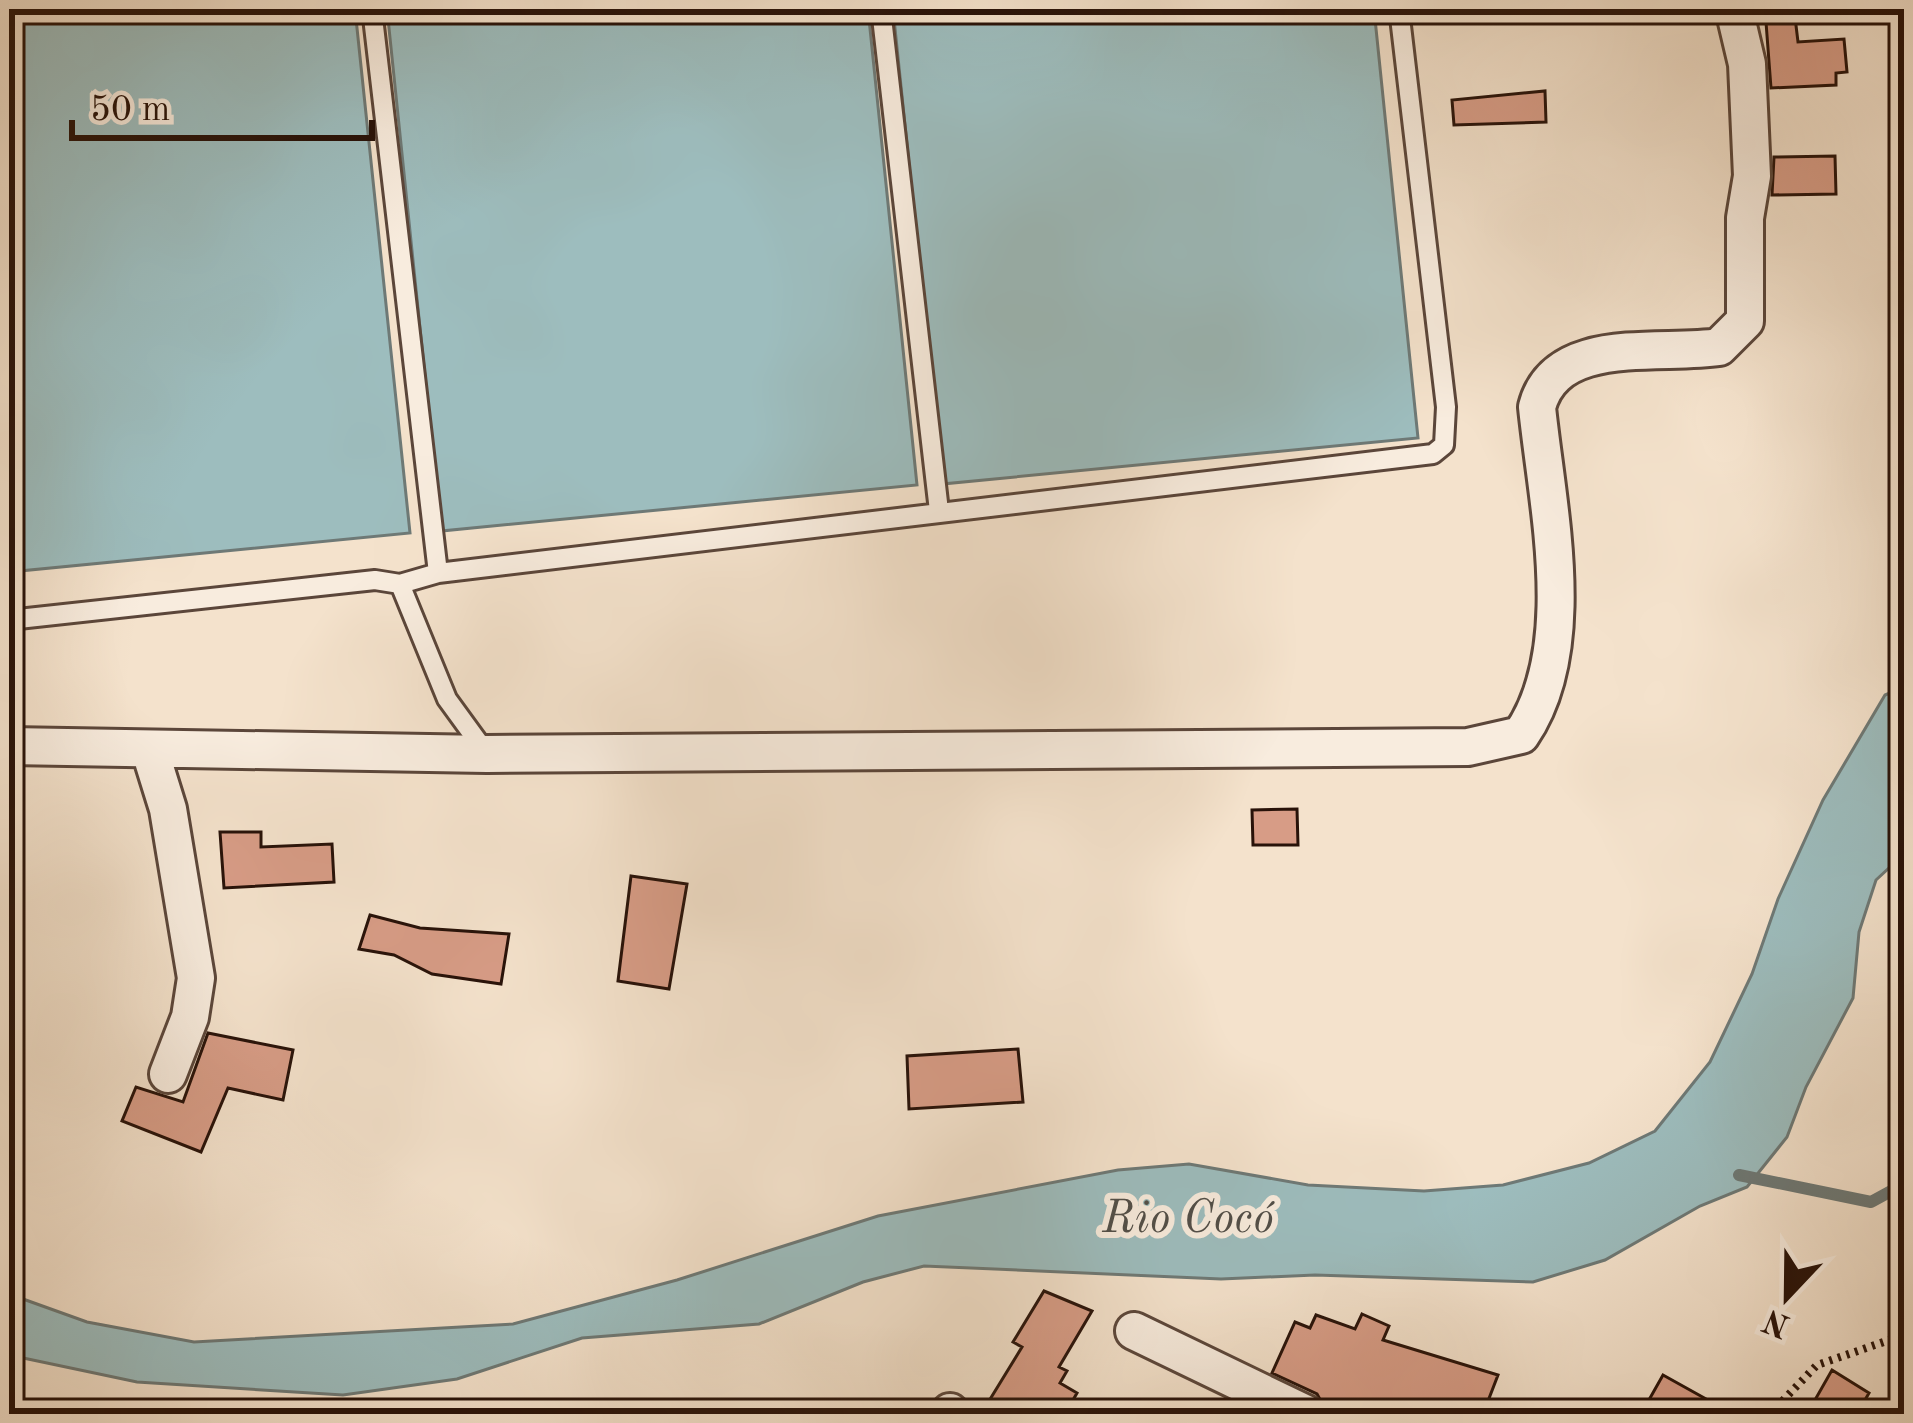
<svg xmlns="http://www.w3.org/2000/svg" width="1913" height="1423" viewBox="0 0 1913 1423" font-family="'Old Standard TT',serif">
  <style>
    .water { fill: #9dbdbe; stroke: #6e7976; stroke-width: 3 }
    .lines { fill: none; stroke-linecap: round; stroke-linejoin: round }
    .stream { stroke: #6e7976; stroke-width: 12 }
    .building { fill: #d79c86; stroke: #281209; stroke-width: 3 }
    .service-casing { stroke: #5b463a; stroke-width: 24 }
    .minor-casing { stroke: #5b463a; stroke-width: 42 }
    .path { stroke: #281209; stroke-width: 8; stroke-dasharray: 3 6; stroke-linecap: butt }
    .service { stroke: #f8ecde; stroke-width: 18 }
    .minor { stroke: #f8ecde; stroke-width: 36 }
    .labels { text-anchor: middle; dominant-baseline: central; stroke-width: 12; stroke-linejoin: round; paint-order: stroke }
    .water-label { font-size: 45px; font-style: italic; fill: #514e48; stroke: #f8ecde }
  </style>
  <rect width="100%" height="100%" fill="#f4e2cc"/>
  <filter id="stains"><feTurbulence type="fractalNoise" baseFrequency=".00167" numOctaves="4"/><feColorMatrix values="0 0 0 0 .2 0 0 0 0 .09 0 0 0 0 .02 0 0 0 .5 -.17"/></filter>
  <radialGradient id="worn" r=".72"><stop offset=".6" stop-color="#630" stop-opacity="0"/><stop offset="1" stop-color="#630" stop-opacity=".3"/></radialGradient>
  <path class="water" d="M9,9H355L410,533L9,572Z
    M387,9H868L917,485L441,531Z
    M893,9H1374L1418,438L942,484Z
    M1904,687V854L1876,880L1859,932L1853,998L1806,1087L1787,1137L1747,1187L1700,1206L1605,1260L1533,1282L1315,1275L1221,1279L924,1266L863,1282L759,1324L582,1338L457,1379L343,1395L137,1382L9,1355V1294L87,1322L194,1342L513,1324L677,1280L878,1216L1118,1170L1189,1164L1308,1185L1424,1191L1503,1185L1589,1163L1655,1131L1710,1062L1752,974L1778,899L1823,800L1885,695Z"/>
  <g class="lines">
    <path class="stream" d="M1739,1175L1871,1202L1904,1184"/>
  </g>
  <path class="building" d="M1765,9H1794L1798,42L1844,39L1847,72L1836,73V85L1771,88Z
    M1545,91L1546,122L1454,125L1452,100Z
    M1835,156L1836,194L1772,195L1774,157Z
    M1297,809L1298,845H1253L1252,810Z
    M220,832H261V847L332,844L334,882L224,888Z
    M631,876L687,884L669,989L618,981Z
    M370,915L420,928L509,934L501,984L432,974L394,955L359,949Z
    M208,1033L293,1050L283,1100L228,1088L201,1152L122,1121L136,1087L183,1102Z
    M1018,1049L1023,1102L909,1109L907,1056Z
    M1044,1291L1092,1311L1059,1367L1067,1371L1060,1383L1077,1393L1065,1414H981L1022,1347L1013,1342Z
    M1362,1314L1389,1326L1383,1340L1498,1375L1483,1414H1328L1317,1394L1272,1373L1295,1322L1310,1328L1316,1315L1355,1329Z
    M1832,1370L1869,1393L1857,1414H1807Z
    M1663,1375L1733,1414H1641Z"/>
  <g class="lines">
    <g class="service-casing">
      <path id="service" d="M372,9L438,573
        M881,9L939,511
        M400,584L438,573L1433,454L1444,445L1446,407L1399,9
        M9,620L375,580L400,584L447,699L487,754"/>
    </g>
    <g class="minor-casing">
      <path id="minor" d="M9,746L487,754L1468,747L1521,735C1581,648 1547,506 1537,407C1556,334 1660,356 1719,347L1745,321V218L1752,176L1747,64L1734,9
        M150,751L168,809L196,978L190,1017L168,1074
        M1134,1331L1306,1414
        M950,1412L952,1414"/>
    </g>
    <path class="path" d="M1770,1414L1817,1365L1904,1335"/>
    <use href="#service" class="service"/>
    <use href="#minor" class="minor"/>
  </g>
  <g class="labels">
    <g class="water-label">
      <text x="1188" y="1220">Rio Cocó</text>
    </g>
  </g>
  <rect width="1913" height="1423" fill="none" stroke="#f4e2cc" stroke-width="48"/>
  <rect x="12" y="12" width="1889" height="1399" fill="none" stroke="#281209" stroke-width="6"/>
  <rect x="24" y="24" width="1865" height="1375" fill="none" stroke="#281209" stroke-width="3"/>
  <g transform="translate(1787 1297) rotate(202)" stroke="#f8ecde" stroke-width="9" paint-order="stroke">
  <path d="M0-9L21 45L0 30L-21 45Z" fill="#281209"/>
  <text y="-18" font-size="33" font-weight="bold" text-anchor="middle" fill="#281209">N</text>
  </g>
  <path d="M72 120v18h300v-18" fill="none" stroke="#281209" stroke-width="6"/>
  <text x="90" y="120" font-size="36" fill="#281209" stroke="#f8ecde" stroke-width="9" paint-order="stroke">50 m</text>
  <rect width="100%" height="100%" filter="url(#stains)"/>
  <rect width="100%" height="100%" fill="url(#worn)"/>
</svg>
